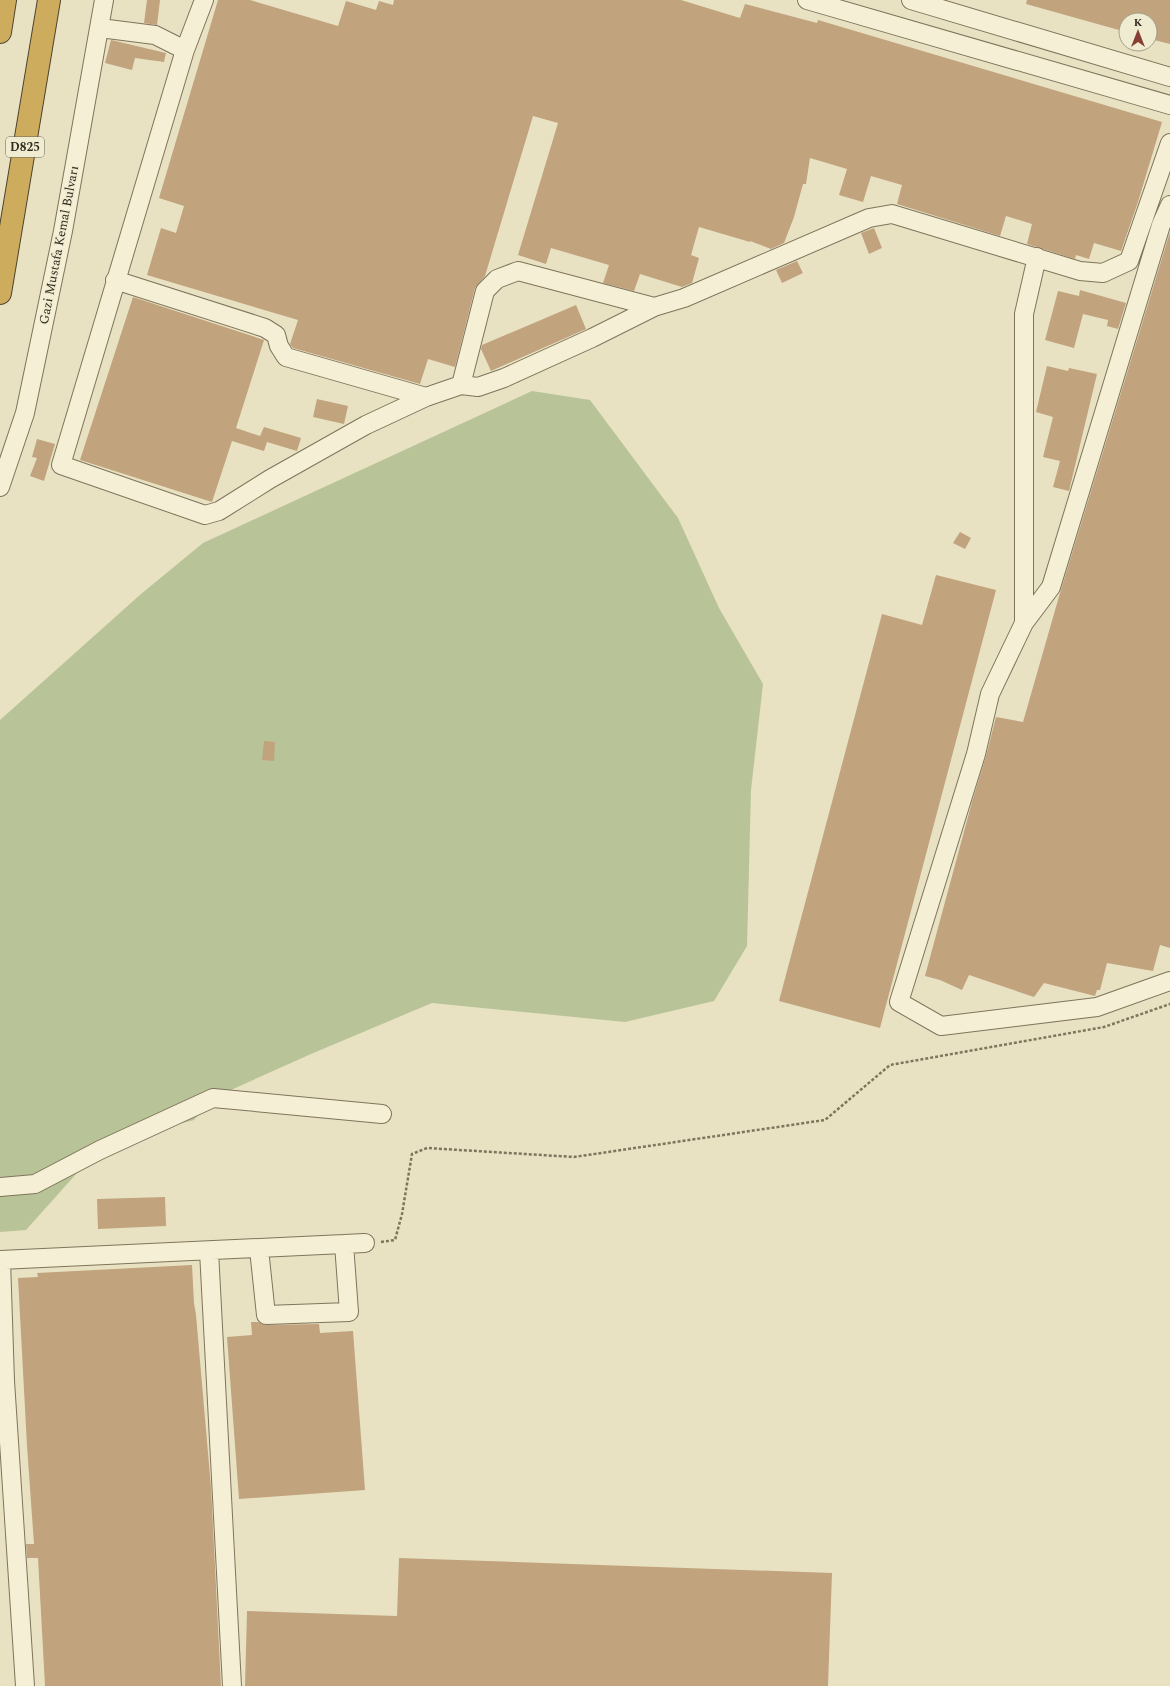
<svg xmlns="http://www.w3.org/2000/svg" width="1170" height="1686" viewBox="0 0 1170 1686" font-family="Spectral,serif">
  <style>
    .green { fill: #b8c498 }
    .building { fill: #c1a37d }
    .lines { fill: none; stroke-linecap: round; stroke-linejoin: round }
    .minor-casing { stroke: #7f745c; stroke-width: 20 }
    .highway-casing { stroke: #4e4230; stroke-width: 24 }
    .path { stroke: #7f745c; stroke-width: 2.5; stroke-dasharray: 3 2; stroke-linecap: butt }
    .minor { stroke: #f4efd5; stroke-width: 18 }
    .highway { stroke: #cdac5d; stroke-width: 22 }
    .labels { text-anchor: middle; dominant-baseline: central; stroke-width: 3; stroke-linejoin: round; paint-order: stroke }
    .shield { fill: #f0ecd1; stroke: #6a6454; stroke-width: 1 }
    .shield-label { font-size: 12px; font-weight: bold; fill: #312a1e }
    .street-label { font-size: 13px; fill: #312a1e; stroke: #f0ecd1 }
  </style>
  <rect width="100%" height="100%" fill="#e8e2c3"/>
  <path class="green" d="M532,391L590,400L678,518L719,608L763,684L751,790L747,946L714,1001L625,1022L432,1003L311,1054L213,1098L194,1120L103,1144L26,1230L0,1232V720L141,594L203,543Z"/>
  <path class="building" d="M147,0H160L157,25L144,23Z
    M218,0H250L338,26L346,1L376,10L379,1L393,5L394,0H681L740,18L745,4L817,23L818,20L1162,122L1138,202L1121,251L1094,243L1089,259L1076,255L1075,259L1027,244L1032,224L1006,216L1000,236L897,204L902,185L871,176L863,202L839,195L847,169L810,158L806,184H803L794,217L784,243L771,249L750,241V242L699,227L691,255L699,258L692,283L682,287L640,274L634,291L603,283L609,265L551,248L546,264L518,255L558,123L533,116L485,276L475,288L455,367L428,359L420,384L293,348L290,344L298,320L147,275L161,228L176,233L184,206L159,198Z
    M1027,0H1170V44L1150,39V20H1126V32L1026,4Z
    M111,40L166,53L164,62L135,58L132,70L105,63Z
    M874,228L882,248L869,254L861,233Z
    M1170,232V948L1160,945L1153,971L1107,963L1100,990H1097L1095,996L1044,983L1034,997L969,975L962,990L940,980L925,976L972,802L986,756L996,717L1023,722L1060,593Z
    M797,261L803,273L782,283L776,270Z
    M1080,290L1126,303L1118,329L1107,326L1108,320L1083,314L1074,348L1045,340L1058,291L1079,296Z
    M133,297L264,340L236,428L260,436L264,427L301,438L297,451L267,442L264,451L232,441L212,502L80,460Z
    M576,305L586,329L491,371L481,349L482,345Z
    M1047,366L1068,371L1069,368L1097,374L1069,491L1053,487L1060,461L1043,457L1053,417L1036,412Z
    M317,399L348,406L344,424L313,417Z
    M37,439L55,444L44,481L30,476L37,458L32,457Z
    M960,532L971,538L965,549L953,543Z
    M936,575L996,590L880,1028L779,1001L882,614L922,625Z
    M264,741L275,742L274,761L262,760Z
    M165,1197L166,1226L98,1229L97,1199Z
    M192,1265L194,1303L196,1315L211,1487L221,1686H45L38,1558H27L26,1544H34L27,1446L18,1278L38,1277L37,1273Z
    M251,1322H258L266,1325L319,1324L320,1333L353,1331L365,1490L239,1499L227,1337L252,1335Z
    M399,1558L832,1573L828,1686H245L247,1611L397,1616Z"/>
  <g class="lines">
    <g class="minor-casing">
      <path id="minor" d="M204,0L185,50L61,465L205,515L219,511L270,479L366,425L426,397L461,385L478,387L504,378L592,338L654,307L684,298L869,218L892,214L1080,271L1103,273L1129,261L1170,143
        M807,0L1170,105
        M911,0L1170,77
        M100,28L155,35L185,50
        M1170,205L1161,225L1051,587L1024,623L990,694L976,754L899,1002L941,1026L1097,1007L1170,981
        M115,280L265,328L276,335L279,346L286,357L426,397
        M461,385L485,291L497,279L518,271L654,307
        M0,487L25,413L63,231L104,0
        M1024,623V314L1037,257
        M0,1187L35,1184L100,1150L213,1098L382,1114
        M259,1249L266,1315L349,1312L344,1244
        M209,1251L232,1686
        M0,1260L365,1243
        M1,1260L5,1381L25,1686"/>
    </g>
    <g class="highway-casing">
      <path id="highway" d="M0,32L5,0
        M0,293L49,0"/>
    </g>
    <path class="path" d="M381,1242L395,1240L402,1214L412,1154L427,1148L574,1157L825,1120L890,1065L1104,1027L1170,1004"/>
    <use href="#minor" class="minor"/>
    <use href="#highway" class="highway"/>
  </g>
  <g class="labels">
    <rect class="shield" x="6" y="137" width="38" height="20" rx="3"/>
    <g class="shield-label">
      <text x="25" y="147">D825</text>
    </g>
    <g class="street-label">
      <text transform="translate(59 245) rotate(-79)">Gazi Mustafa Kemal Bulvarı</text>
    </g>
  </g>
  <g transform="translate(1138 32)"><circle r="19" fill="#f0ecd1" stroke="#a49e89"/>
  <path d="M0-3L7 15L0 10L-7 15Z" fill="#873f34"/>
  <text y="-6" font-size="11" font-weight="bold" text-anchor="middle" fill="#312a1e">K</text>
  </g>
</svg>
